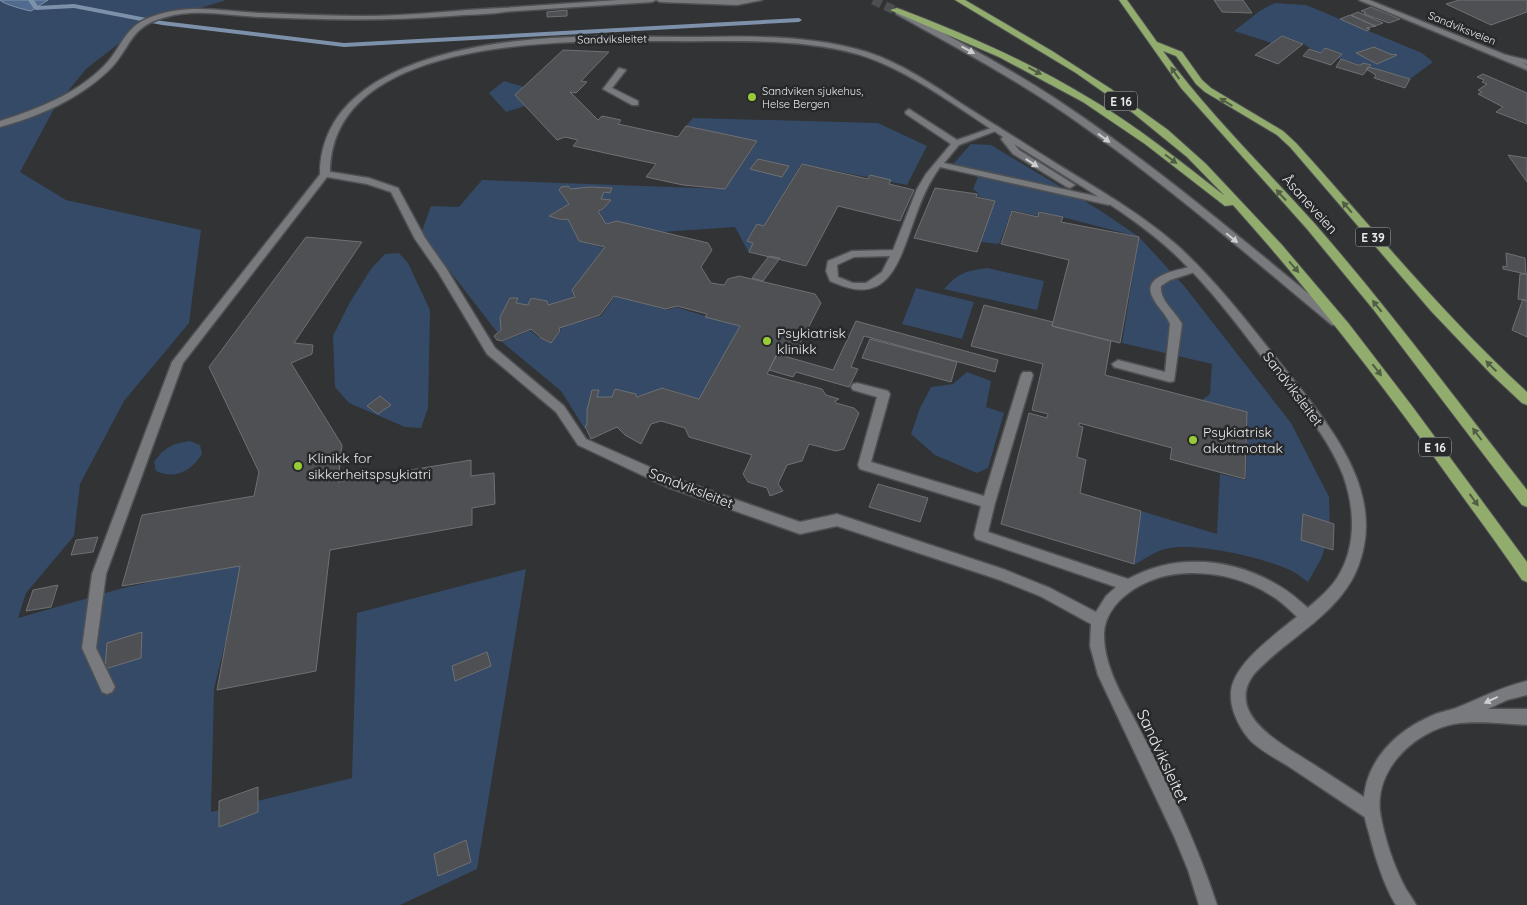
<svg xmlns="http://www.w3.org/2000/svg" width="1527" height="905" viewBox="0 0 1527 905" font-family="Quicksand,sans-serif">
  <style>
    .green { fill: #354a66 }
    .water { fill: #506b8f; stroke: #7e91ab }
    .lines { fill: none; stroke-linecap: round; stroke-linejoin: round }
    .stream { fill: #7e91ab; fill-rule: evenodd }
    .building { fill: #4e5053; stroke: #6e7073 }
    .trunk-tunnel { stroke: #4d4e50; stroke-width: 9; stroke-dasharray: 9 4.5; stroke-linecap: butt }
    .service-casing { stroke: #4f5053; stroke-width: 3 }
    .pedestrian-casing { stroke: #4f5053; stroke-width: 3 }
    .minor-casing { stroke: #4f5053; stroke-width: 3 }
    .tertiary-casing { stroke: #4f5053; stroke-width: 3 }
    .trunk-casing { stroke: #4f5053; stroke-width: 2 }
    .service { fill: #787a7d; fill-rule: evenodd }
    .pedestrian { fill: #787a7d; fill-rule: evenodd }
    .minor { fill: #787a7d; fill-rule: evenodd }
    .tertiary { fill: #787a7d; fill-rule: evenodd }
    .trunk { fill: #91ac6d; fill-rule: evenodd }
    .oneway { fill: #cdced0 }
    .oneway2 { fill: #515d45 }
    .poi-dot { fill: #97cc38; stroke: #27292b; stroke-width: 2 }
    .labels { text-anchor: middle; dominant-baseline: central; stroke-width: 5; stroke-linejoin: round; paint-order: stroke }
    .far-street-label { font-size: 11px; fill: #e9eaec; stroke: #27292b }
    .far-poi-label { font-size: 11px; fill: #e9eaec; stroke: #27292b; text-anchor: start }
    .shield { fill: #27292b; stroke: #afb0b2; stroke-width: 1 }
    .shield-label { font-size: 12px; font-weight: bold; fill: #e9eaec }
    .street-label { font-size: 14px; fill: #e9eaec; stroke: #27292b }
    .poi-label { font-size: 14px; fill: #e9eaec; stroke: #27292b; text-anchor: start }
    .near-street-label { font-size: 16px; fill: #e9eaec; stroke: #27292b }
  </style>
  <rect width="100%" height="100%" fill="#313335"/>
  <path class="green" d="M25,0H226L140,27L86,69L55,107L20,172L66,200L201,230L189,323L124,401L80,484L74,536L26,593L18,618L123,588L245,561L214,689L211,812L352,778L357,613L526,569L477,869L400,905H0V1L13,2Z
    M1275,3L1306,5L1422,53L1433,62L1410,79L1369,68L1370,65L1363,63L1361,65L1338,58L1341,53L1325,48L1321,53C1313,51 1309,47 1302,43C1296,40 1288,38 1282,36L1272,43L1234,31L1261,10Z
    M504,81L524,87L525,106L506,112L489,93Z
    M693,118L878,123L927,146L907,185L801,164L749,253L735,227L662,232L606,225L599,211L603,210L610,201C596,199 578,196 568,187H562L559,191L569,204L549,216L562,221L568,219L579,241L604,248L572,290L575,297L548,305L547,302L531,297L526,320L497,332L421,234L431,206L459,207L482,180L725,189L757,142L686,126Z
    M971,144L991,145L1101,211L1139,237L1185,287L1291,423L1329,497L1330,532L1321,559L1308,582C1303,579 1298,574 1292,571C1266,558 1192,541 1165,549C1154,552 1143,560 1134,565L1141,511L1217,534L1220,474L1246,480L1247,412L1202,400L1210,394L1212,364L1122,343L1139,237L1039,211L1038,216L1012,210L999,244L981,242L995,201L977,196L978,193L973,189L978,177L954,163Z
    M399,253L408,263L430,310L428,408L421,428L405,427L349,403L335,387L333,336L350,302L371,269L385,254Z
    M987,268L1044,281L1037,310L944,289C958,273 966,271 987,268Z
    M916,288L974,302L962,339L902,324Z
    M615,296L668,310L676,307L741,327L699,399L665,388L639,396L617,391L610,415L585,429L561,391L502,342L530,330L538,337L551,343L561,331L560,327L601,316Z
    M967,372L991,381L986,407L1004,413L988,468L977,473L935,455L911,434L920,408L931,387L953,384Z
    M190,441L200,445L202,454C191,471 175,480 156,471L154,462C164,448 173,443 190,441Z"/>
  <path class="water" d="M0,0H48L31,11C25,10 3,4 0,0Z"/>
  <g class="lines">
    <path class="stream" d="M28,0H34L38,6L74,4L162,21L344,43L799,18L802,20L799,22L344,47L162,25L74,8L36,10L34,9Z"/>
  </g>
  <path class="building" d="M1214,0H1243L1252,13L1222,12Z
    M1459,0H1527V12L1491,25L1446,4Z
    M1371,7L1400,19L1389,23L1364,14L1366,13L1361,11Z
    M567,10V16L547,17V12Z
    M1358,12L1383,23L1375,26L1351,15Z
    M1350,15L1373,25L1376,26L1366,28L1370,29L1367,31L1340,19Z
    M1282,36L1303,44L1278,64L1255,55Z
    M1374,47L1390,54L1397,55L1377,64L1356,53Z
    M1325,48L1342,54L1331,65L1303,56L1309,49L1321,53Z
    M563,50L609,52L581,81L587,82L576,93L570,92L598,120L602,116L621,120L618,124L678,137L686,126L757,141L725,189L683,185L646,177L656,164L573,146L578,140L565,137L557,140L515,95Z
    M1341,59L1358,65H1361L1363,63L1371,65L1363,75L1336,67Z
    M1368,67L1380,70L1410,79L1405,88L1374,78L1376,75L1366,69Z
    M1483,74L1527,93V124L1496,112L1503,107L1478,94L1482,92L1478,90L1487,84L1482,82L1484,80L1477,77Z
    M1508,155L1527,158V182Z
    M758,159L789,166L782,177L750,169Z
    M802,164L868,179L870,175L891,180L889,184L914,190L900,221L838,206L806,266L749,252L753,243L747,241L757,224L764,226Z
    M568,186L571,189L589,187L612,188L610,193L604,192L601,199L611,200L603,209L598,211L606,224L617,221L708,243L712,250L701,267L711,283L724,285L728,279L739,276L815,294L821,303L800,344L789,348L781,346L767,374L822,389L826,395L839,399L835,401L836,403L854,408L859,413L844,449L836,451L809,444L802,461L787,465L778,484L783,491L770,496L767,488L748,482L743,474L752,455L689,437L685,428L661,421L651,424L641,444L625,435L617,427L591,439L585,426L587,425V410L592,390H599L597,397H612L615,389L636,394L637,397L662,388L699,399L740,326L705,317L707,314L677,306L666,309L614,296L600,315L559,328L560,331L551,343L541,338L531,329L502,341L497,340L494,336L501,330L500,317L510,298H518L516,303L528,305L531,298L547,301L548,305L575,297L572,290L605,247L579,241L568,219L562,220L549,216L569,204L559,190L561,187Z
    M935,188L977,194L976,197L995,201L977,252L914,238Z
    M1012,211L1038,217L1039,212L1063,217L1061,222L1139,237L1120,343L1052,326L1069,260L1001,244Z
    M306,237L362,242L294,343L313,345L312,354L291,363L342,445L338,482L471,460V476L494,473L495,504L472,508V525L330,550L316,671L217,690L240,566L122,586L142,515L254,496L259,472L209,367Z
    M1506,253L1525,258L1526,274L1503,269V266L1507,267Z
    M769,256L780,258L763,281L752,278Z
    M1520,274H1527V301L1518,299Z
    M1523,299L1527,301V337L1512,330Z
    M984,305L1053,322L1052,326L1111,341L1105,375L1247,412L1245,479L1170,459L1172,448L1079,423V426L1083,427L1077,457L1086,460L1080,493L1141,511L1134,564L1001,524L1029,413L1047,418L1048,414L1032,410L1043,364L971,346Z
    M856,321L998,360L995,372L864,336L851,367L858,369L849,387L796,372L793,377L769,370L777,354L833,370Z
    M870,339L957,362L951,382L862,358Z
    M380,396L391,405L378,414L367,406Z
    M878,484L928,498L920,522L869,507Z
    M1303,514L1334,524L1333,550L1301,540Z
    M98,537L93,552L71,555L76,540Z
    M58,585L51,607L26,611L33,590Z
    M142,632L141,658L105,669L107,643Z
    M487,652L491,666L455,681L452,666Z
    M258,787V812L219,827V801Z
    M466,840L471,862L438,876L434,854Z"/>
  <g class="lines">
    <path class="trunk-tunnel" d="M873,0L894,10"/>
    <g class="service-casing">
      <path id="service" d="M1359,0H1369L1506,55L1527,60V64L1501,59Z
        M501,8L505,10L504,12C487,15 468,14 451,16C387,21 324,20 261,17C230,16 197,8 166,17C127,27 132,49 107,72C78,99 38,117 0,127V121C37,109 75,95 103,67C122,49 123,27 151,17C186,3 223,11 260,13C295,14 330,16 365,16C411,16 456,10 501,8Z
        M896,10H902C954,39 1006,66 1056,99C1156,165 1247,244 1340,319L1341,322L1340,325H1332C1251,258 1172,189 1087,129C1027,85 961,50 896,14Z
        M619,68L626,70L612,88L638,101V105H632L603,89Z
        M909,109L957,140L997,126L1001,129L959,145L944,163L1109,199L1114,202L1109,205L940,167C929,182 922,198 916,215C900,257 891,308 835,283L830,281L826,271L828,261L852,251L893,250L917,189L926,174L951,144L906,114L905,112ZM890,256L882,272L866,283H853L838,277L837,265L854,257Z
        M325,171L369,178L398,188L425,238L446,268L495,348L564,406L586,439L677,479L800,522L837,514L1003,569L1050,588L1096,612L1106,596L1116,587L976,539L974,535L981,506L860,469L858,465L877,397L853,390L851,387L853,384L857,383L888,391L890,394L871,462L984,496L1021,375L1023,372H1031L1033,375L995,503L988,532L1128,579C1176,552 1235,558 1281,587C1293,594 1303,604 1314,613L1316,618L1314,623L1309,625L1304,623C1293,614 1284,603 1272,596C1243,577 1205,569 1170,575C1142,580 1106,601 1104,633C1103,667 1125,700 1139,728C1151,751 1162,774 1173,796C1190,832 1205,868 1217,905H1199L1188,870L1174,836L1098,675L1090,646L1091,624L1040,596L1000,580L837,526L800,534L667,487L578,445L556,412L487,354L438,272L415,239L391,192L367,184L327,177L183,363L106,574L96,648L115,687L112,692L107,694L102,692L82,648L92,574L172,362L322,172Z
        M1194,266L1198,267L1199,269L1198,271L1170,280L1161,286C1159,300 1176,312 1182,324L1174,381L1170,382L1114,367L1112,364L1118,360L1165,372L1170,324C1166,314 1158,308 1153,298C1140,275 1179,270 1194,266Z"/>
    </g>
    <g class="pedestrian-casing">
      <path id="pedestrian" d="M1501,55H1507L1527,65V70L1501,59Z"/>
    </g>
    <g class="minor-casing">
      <path id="minor" d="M619,0H656L652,2L501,12L497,10L501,8Z
        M656,0H762L737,5L660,2Z
        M574,37C614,36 654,37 694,37C751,36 812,35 867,52C901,63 932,84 962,104C987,120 1013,136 1038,152C1085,182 1136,209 1178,246C1215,280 1246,320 1277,359C1322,417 1389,487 1358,567C1340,614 1287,638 1254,674C1223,715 1285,746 1313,764C1335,778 1356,792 1378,806L1380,812L1378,818L1372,820L1366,818C1340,801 1314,783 1288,766C1277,759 1263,752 1253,743C1242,733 1231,712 1231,697C1228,654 1314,614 1337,578C1357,547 1355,508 1343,475C1328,437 1300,405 1275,374C1238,326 1202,275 1155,237C1111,202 1061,174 1014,144L1019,150L1075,185L1070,188L1067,187L1013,154L1001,139L1003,137C960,109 906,68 857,54C796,37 731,42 667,41C573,41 329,33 330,174L325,177L320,174C321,59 488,40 574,37Z"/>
    </g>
    <g class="tertiary-casing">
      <path id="tertiary" d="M1527,681V695L1507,700L1488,709H1527V725C1506,724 1474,720 1454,724C1414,732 1375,769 1380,812C1384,837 1394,867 1406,889C1409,894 1413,899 1416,905H1396C1386,890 1376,860 1371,841C1369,832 1365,822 1364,812C1360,767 1392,733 1431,716C1439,712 1448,711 1456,708C1481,698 1501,687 1527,681Z"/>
    </g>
    <g class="trunk-casing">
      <path id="trunk" d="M955,0H965L1052,51L1111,89L1168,130L1206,164L1282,245L1349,324L1412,406L1527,562V582L1522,580C1498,544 1472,510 1447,475C1380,381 1310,291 1233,205L1225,206L1145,144L1083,102L999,57L890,10L897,8C963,33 1028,61 1089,98C1137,126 1181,162 1225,196L1187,157L1133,113L1076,73Z
        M1119,0H1127L1157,42L1182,52L1202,80L1211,88L1283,131L1296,143C1372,227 1443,315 1527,392V405L1522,403L1491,374L1431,311L1290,147L1277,135L1205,92L1196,84L1176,56L1163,51C1208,113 1264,167 1315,224C1390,310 1457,401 1527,490V507L1522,505L1373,309L1307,229L1181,88Z"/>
    </g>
    <use href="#service" class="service"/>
    <use href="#pedestrian" class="pedestrian"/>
    <use href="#minor" class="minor"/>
    <use href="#tertiary" class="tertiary"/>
    <use href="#trunk" class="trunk"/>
  </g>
  <defs><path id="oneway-solid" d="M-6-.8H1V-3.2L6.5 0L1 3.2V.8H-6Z" transform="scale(1.25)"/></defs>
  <g class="oneway">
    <use href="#oneway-solid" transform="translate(968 50) rotate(29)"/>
    <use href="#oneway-solid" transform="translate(1104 138) rotate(36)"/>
    <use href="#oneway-solid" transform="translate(1032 163) rotate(33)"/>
    <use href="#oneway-solid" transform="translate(1232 238) rotate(39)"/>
    <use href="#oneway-solid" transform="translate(1491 700) rotate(155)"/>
  </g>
  <g class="oneway2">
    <use href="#oneway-solid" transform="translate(1035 71) rotate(28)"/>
    <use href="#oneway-solid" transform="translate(1175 73) rotate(-125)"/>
    <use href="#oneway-solid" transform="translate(1226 102) rotate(-149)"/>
    <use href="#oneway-solid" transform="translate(1171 159) rotate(37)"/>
    <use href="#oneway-solid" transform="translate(1281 195) rotate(-133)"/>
    <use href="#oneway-solid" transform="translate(1347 207) rotate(-131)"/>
    <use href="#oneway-solid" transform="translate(1294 267) rotate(49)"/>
    <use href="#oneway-solid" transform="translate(1377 306) rotate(-129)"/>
    <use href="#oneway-solid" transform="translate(1491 366) rotate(-136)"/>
    <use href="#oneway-solid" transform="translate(1377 370) rotate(52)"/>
    <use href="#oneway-solid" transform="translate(1477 434) rotate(-127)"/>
    <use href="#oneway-solid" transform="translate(1474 500) rotate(54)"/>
  </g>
  <g class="poi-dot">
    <circle cx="752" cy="97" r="5"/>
    <circle cx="767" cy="341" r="5"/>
    <circle cx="1193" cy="440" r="5"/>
    <circle cx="298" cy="466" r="5"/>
  </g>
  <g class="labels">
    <g class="far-street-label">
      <text transform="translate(1462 28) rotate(22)">Sandviksveien</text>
      <text transform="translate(612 39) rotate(-1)">Sandviksleitet</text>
    </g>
    <g class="far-poi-label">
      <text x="762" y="91">Sandviken sjukehus,<tspan x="762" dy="13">Helse Bergen</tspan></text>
    </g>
    <g class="shield">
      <rect x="1105" y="91.5" width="32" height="19" rx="4"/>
      <rect x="1355.5" y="227.5" width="35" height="19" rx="4"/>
      <rect x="1419" y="437.5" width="32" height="19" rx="4"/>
    </g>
    <g class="shield-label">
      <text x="1121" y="101">E 16</text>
      <text x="1373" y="237">E 39</text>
      <text x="1435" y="447">E 16</text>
    </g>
    <g class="street-label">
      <text transform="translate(1310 204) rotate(48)">Åsaneveien</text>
      <text transform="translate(1293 389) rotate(53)">Sandviksleitet</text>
      <text transform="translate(691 488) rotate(21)">Sandviksleitet</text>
    </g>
    <g class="poi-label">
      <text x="777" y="333">Psykiatrisk<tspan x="777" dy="16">klinikk</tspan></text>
      <text x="1203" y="432">Psykiatrisk<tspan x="1203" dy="16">akuttmottak</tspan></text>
      <text x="308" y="458">Klinikk for<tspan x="308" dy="16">sikkerheitspsykiatri</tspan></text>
    </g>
    <g class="near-street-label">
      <text transform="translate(1163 756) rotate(65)">Sandviksleitet</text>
    </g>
  </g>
</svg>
